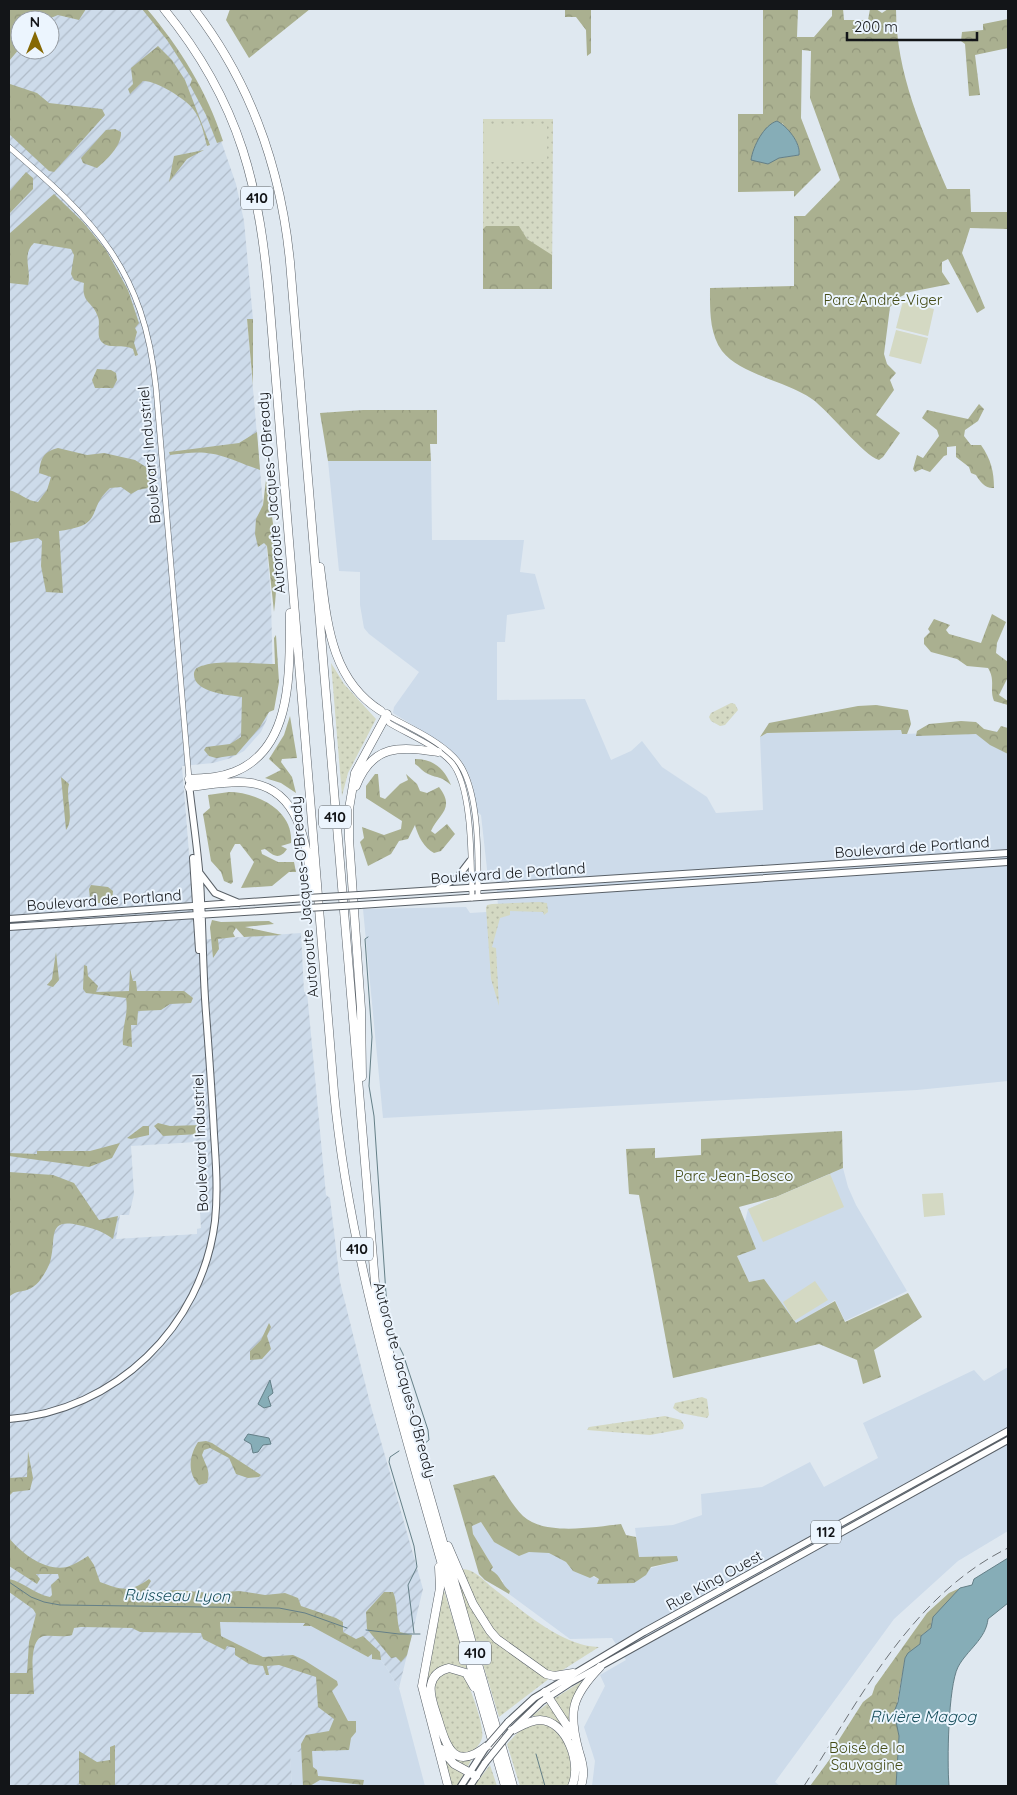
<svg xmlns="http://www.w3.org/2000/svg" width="1017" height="1795" viewBox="0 0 1017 1795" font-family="Quicksand,sans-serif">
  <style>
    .built { fill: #cddbea }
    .industrial { fill: url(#industrial-furrows); fill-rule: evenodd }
    .grass { fill: url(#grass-dots) }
    .forest { fill: url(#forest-crowns); fill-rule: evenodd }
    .pitch { fill: #d4d9c3 }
    .water { fill: #86adb7; stroke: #647f87 }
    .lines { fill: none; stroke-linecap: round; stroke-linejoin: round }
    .stream { stroke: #647f87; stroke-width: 1 }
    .minor-casing { stroke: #596067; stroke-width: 6 }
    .major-casing { stroke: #596067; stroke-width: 8 }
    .highway-casing { stroke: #596067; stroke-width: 9 }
    .minor { stroke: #fff; stroke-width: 5 }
    .major { stroke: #fff; stroke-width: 6 }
    .highway { stroke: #fff; stroke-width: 8 }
    .rail { stroke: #6e7378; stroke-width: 1; stroke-dasharray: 10 5; stroke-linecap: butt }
    .major-bridge-casing { stroke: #596067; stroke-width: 8; stroke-linecap: butt }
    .major-bridge { stroke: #fff; stroke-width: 6 }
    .labels { text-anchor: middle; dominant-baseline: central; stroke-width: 4; stroke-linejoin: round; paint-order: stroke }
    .shield { fill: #ecf5fe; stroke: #54585d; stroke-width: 1 }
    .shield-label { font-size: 14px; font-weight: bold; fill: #131518 }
    .park-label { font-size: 15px; fill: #454c17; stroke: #ecf5fe }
    .street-label { font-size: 15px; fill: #131518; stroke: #ecf5fe }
    .water-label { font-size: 16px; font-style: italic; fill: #154d5a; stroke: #ecf5fe }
  </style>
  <defs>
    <pattern id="industrial-furrows" width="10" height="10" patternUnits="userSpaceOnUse" patternTransform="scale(1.25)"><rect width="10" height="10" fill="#cddbea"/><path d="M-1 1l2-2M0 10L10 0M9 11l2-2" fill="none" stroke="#afbbc8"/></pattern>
    <pattern id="grass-dots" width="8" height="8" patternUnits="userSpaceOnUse" patternTransform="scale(1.25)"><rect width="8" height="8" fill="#d4d9c3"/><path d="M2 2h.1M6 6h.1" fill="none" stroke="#b5b9a7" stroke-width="1.8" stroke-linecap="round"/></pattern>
    <pattern id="forest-crowns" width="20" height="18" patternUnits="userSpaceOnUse" patternTransform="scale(1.25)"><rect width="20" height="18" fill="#aab090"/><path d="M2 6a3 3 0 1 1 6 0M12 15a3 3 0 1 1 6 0" fill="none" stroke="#91967b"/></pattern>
  </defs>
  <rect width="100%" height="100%" fill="#dfe8f0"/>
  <path class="built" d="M328,461H431L432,540H524L520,572L535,574L545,609L507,615L505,642H497V700L585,699L611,760L631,751L642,741L662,767L707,797L716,813L763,810L760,737L767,733L901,730L902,734L1008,731V1081L917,1090L383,1118L363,909L466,907L470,913L486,912L498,906L496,879L488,878L481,815L476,811L473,786L468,772L461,760L445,745L393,713L394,707L419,672L369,634L364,628L360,605V572L339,571Z
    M843,1168L848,1187L856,1205L907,1291L845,1321L835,1300L796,1324L764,1279L749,1282L737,1256L748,1209Z
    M1008,1367V1531L958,1561L894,1619L775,1782L780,1786H592L595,1761L584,1727L605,1686L600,1675L626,1660L612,1638L570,1639L509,1594L510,1591L503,1586V1581L491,1570L493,1567L473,1534L472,1526L481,1522L494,1542L519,1555L529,1552H549L566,1562L573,1571L600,1579L597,1583L677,1561L676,1556L639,1557L635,1528L673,1525L702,1515L701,1494L762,1487L810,1462L824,1487L878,1458L863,1423L974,1370L984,1381Z
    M220,1622L306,1623L376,1654L386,1667L399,1688L425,1786H292L283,1654L263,1657L221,1636Z"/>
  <path class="industrial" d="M9,9H144L155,19L193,78L218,132L236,184L244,221L253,319L247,320L271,597L273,690L267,719L261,732L244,751L231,758L213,763L182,766L196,940L301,933L304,992H307L326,1195L330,1198L340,1282L370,1403L423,1589L399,1688L386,1667L376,1654L306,1623L220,1622L221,1636L263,1657L283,1654L338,1685L330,1694L346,1751L290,1752L292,1786H9ZM20,20H50V50H20ZM196,1142L201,1228L197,1229V1234L116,1239L120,1215H129L134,1194L131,1146Z"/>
  <path class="grass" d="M483,119H553L552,289H483Z
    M331,663L344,684L376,719L348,773L342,796Z
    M731,703L735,704L738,710L725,725L720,726L711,721L709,717L711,713Z
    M539,902L547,903L548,912L544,915L543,912L510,911V915L500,918L492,947L496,948L499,1006L491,979L486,908L487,905L492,904Z
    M702,1397L707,1399L709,1415L707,1418L680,1413L673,1408L675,1403Z
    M665,1416L681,1420L684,1425L683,1429L650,1435L587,1430L589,1427Z
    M450,1556L498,1643L527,1666L550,1678L499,1717Z
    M461,1569C475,1569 483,1580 493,1588C522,1610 561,1646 599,1647L558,1673L544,1669L494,1632L476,1603Z
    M443,1587L468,1669L451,1664L441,1667L437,1670L428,1692L445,1749L472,1759L457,1786H451L425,1684Z
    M448,1671L462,1673C469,1682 485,1727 482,1738C479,1750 463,1760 453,1748C446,1740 445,1729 442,1719C438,1705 432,1692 437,1678Z
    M582,1681C554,1723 586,1745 578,1786H576C579,1775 576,1766 574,1755C568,1730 561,1716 532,1716L552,1700Z
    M540,1723C565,1728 577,1764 568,1786H520L507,1744L520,1730Z
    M490,1765L497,1786H474Z"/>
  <path class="forest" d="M9,9H86L79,20L58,15L46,20H20V48L9,61Z
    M142,9H147C180,48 207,91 223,141L217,143L206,115L190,85L192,79L167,40Z
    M230,9H310L249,58L226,20Z
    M565,9H591V53L587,56L586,30L576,17H565Z
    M763,9H798L797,37H814L832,16V9H843L844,20H868L870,9H876L882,13L888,9H896C896,73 922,130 947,189H970L971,212H1008V229L970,228L962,253L985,308L977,313L948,259L942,262V272L950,284L910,292L900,297L890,307L884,354L887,364L896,373L890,380L894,390L876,415L900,433L883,457L879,460C864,456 829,411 812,399C786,381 741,375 722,351C709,333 710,309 710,288L794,286V216H805L840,180L810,98L811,51L802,50L801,118L821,170L794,197V191L738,192V114H763ZM782,123C789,132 801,143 799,155L779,158Z
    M1008,19V48L975,55L980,95L969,96L965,44L961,41L962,32L983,30V24Z
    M158,46L172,60L185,80L210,145L207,146C204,134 201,119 193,109C186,99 155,80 143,81L130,94L128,89L133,84L131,68Z
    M10,84L37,93L49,103L102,109L105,115L54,172L49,171L9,134Z
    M115,129L121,132C122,145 107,160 97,168L83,163L81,158L106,130Z
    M204,150L187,159L169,182L174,156Z
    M26,172L33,178V189L9,214V192Z
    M54,194L83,222L106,250L128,290L139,323L135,328L137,332L134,343L138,355L135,356L133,349C124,344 109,349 103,343C95,337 101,325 98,317C93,301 81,304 84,283L74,280L71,274L74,255L71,249L34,243C21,255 32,270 28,285L9,283V234Z
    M486,226H519L527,239L552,255V289H483V229Z
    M247,319H253V385Z
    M97,369L111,370L116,373L117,380L113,388H95L92,380Z
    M979,404L984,409L978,421L965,430L964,436L971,445H981C991,459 994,472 994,488C986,489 980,482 976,475L971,473L969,467L956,457V446L947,447V455L944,456L930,472L922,469L915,472L913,469L917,455L923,458L939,436L937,430L922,418L927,410L968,419Z
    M363,410H437V444H430L431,461H328L320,413Z
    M257,432L260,470C221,456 214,448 170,455L169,452L239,443Z
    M58,448L87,455L104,453L135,460L154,472L155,482L153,487L138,490L131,494L121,487L110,488C85,511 106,525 59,531L63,593L46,592L41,566L42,541L38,538L9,543V490C20,493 27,501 38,502L47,490L51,477L39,473C41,458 43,452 58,448Z
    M266,480C274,522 280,569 274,612L267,546L264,543L258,547L255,534L256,519L263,505Z
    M992,614L1006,622L997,643L996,653L1008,662V677L999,695L1008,701V705L994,701C989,689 996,681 988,668L967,666L957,659L931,652L924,644V638L930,632L928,629L934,619L950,625L946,630L949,634L981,643Z
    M276,635L279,682L274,710L269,712L260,727L236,755L216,758L209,756L204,750L206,747L230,744L241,737L242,697C230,695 192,693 194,673C195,667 201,666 205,665C222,660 257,664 275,664L274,638Z
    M876,705L908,710L911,724L907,734H902L901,730L767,733L760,737L769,723L858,706Z
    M290,716L297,758L282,759L281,762L292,777L296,793L281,783L265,778L281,770L269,759L284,735Z
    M961,721L976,722L984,729L997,732L1001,726L1008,728V754L990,745L976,734L916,736L917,731L929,724Z
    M415,759C433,759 444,768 451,785C439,775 439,779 428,774C423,772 420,767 415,764Z
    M375,774H378L380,797L385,799L400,784L408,780L406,774L417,784L420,791L427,793L439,787C456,809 438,814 431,831L435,834L447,824L455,834L441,851L434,853C424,848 418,836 415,825L408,839L399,841L391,854L368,866L360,842L364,838L362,827L384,835L401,829L402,821L366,798V786Z
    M61,777L69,784C65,798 75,819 66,830Z
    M229,792C256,792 294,810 291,843L281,846L287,849C279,861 273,855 265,849L261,850L262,854L278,862H294L296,872H289L272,886L241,888L254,862L240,844H235L230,853L233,882L231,884L224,881L221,872L211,861L203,814L210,808L208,795Z
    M91,885L108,887L113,891L112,903H96L90,899L89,889Z
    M212,920L221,922L269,921L274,924L245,927L282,935L244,937L236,928L233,933L235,937L218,939L219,949L213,958L210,927Z
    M56,952L59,980L53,987L47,985L52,979Z
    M84,965L87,966L88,976L98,986L96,992L129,991L130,969L133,981H136L137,991H184L193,998L191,1003L170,1004L161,1010L138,1011L137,1025H131L132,1047L123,1045C121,1027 129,1016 126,998L86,993L83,989Z
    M158,1123L170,1126L201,1125L202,1132L199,1134L163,1136L154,1126Z
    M143,1126H149V1135L131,1139L127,1138Z
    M842,1131L843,1168L776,1197L739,1207L756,1249L737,1256L749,1282L764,1279L796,1323L835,1301L845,1322L908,1293L922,1317L874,1350L881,1377L863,1384L857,1360L819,1344L673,1378L639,1195L629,1194L626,1149L655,1148V1158L701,1155V1139Z
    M120,1143L112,1158L89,1167L9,1156V1153L37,1154V1151H90Z
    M9,1172L53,1175L74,1183L99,1220L118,1216L113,1239C101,1230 92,1228 78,1225C47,1218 56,1239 51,1258C50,1265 45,1273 41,1279C28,1296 20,1287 9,1297Z
    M269,1323L271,1327L267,1336L271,1349L262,1359L250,1360V1351L261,1340Z
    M206,1441L212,1443L261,1475L259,1477L248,1478L236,1474L229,1458L210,1448L204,1450L202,1455C206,1467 211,1470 207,1483L199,1485C187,1473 189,1456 198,1442Z
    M28,1451L33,1478L30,1490L13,1492L9,1496V1478L27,1477Z
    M494,1475C503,1488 512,1505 523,1516C544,1536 594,1527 621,1524L626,1535L636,1537L639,1557L677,1556L678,1561L651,1567L646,1575L634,1583L597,1584L599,1579L594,1576L590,1578L573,1571L566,1562L549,1553L529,1552L519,1556L494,1542L481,1522L472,1526L473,1534L493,1567L491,1570C502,1576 501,1585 510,1591L509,1594L485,1580L479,1574L453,1485Z
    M9,1538C21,1553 46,1572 67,1567C74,1565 81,1560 88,1556L94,1565L100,1582C122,1590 129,1593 149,1579L151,1581L146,1590L148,1593L176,1590L211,1593L239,1591L265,1595L285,1593L298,1598L301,1606L336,1618L343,1622V1632L356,1639L363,1636L380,1652L381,1660L372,1659V1654L368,1657L311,1626H303L305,1623L220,1622L221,1636L263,1657L293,1655L304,1660L337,1681L338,1685L332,1691L348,1721H356V1732L351,1738L349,1750L312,1751L313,1767L317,1770L318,1776L364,1780L363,1785L320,1780L310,1786H303L301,1744L306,1735L329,1731L334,1719L318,1707L316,1677L279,1665L267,1666L269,1675H266L263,1666L249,1664L235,1655V1648L227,1646L225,1650L203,1639L201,1633L140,1632L132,1628L81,1627L74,1628L72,1635C63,1638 53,1635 44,1636C27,1639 34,1681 34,1694H9V1673H27L29,1642L36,1614L33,1609L9,1592V1579C24,1582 34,1594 50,1597L52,1595L51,1585L59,1578L58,1574H36L40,1579L37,1584L9,1566Z
    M960,1588L932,1620L931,1628L921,1636L920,1644L905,1658L896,1710L899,1736L896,1786H810L830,1759L833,1749L863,1702L872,1695L875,1686L927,1613L949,1593Z
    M384,1592H393C398,1603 396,1619 400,1632L412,1635L407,1655L401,1662L396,1657L391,1658L367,1629L366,1612Z
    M115,1745V1786H85L79,1784V1751L97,1762L110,1760V1747Z"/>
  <path class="pitch" d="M486,125L547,126V162H486Z
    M903,301L934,309L928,336L896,328Z
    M896,330L928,338L921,364L889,356Z
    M830,1174L844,1207L763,1242L748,1209Z
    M943,1193L945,1215L924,1217L922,1194Z
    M815,1281L828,1300L794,1321L783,1302Z"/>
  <path class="water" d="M777,121C787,126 801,143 799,155L779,158L768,164L751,160C753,146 764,125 777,121Z
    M270,1380L273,1393L268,1397L271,1406L264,1408L258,1404Z
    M248,1434L269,1438L271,1444L263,1445L258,1452L253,1453L251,1444L244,1440Z
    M1008,1558V1603L988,1619C986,1639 967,1650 958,1667C948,1687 947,1762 949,1786H896L899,1736L894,1712L898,1702L905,1658L908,1653L920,1644L921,1636L931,1628L933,1617L960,1588L972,1585L974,1579Z"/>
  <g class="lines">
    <path class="stream" d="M368,937L365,939L372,1037L369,1086L374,1116L386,1294L392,1332L403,1354L428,1430L429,1440L424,1444
      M399,1451L390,1457L389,1462L414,1546L417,1567L408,1585L414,1633
      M9,1582L31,1597L44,1602L60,1605L279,1608L305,1613L347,1628
      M366,1630L399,1634H420
      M536,1754L545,1786"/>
    <g class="minor-casing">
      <path id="minor" d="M9,147C95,221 144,269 156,388L189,779
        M385,714C408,727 435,738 454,757C481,784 478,860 478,897
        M384,715L389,723C409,735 435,745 451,762C473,786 471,865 472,898"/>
    </g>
    <g class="major-casing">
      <path id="major" d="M193,858L199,950
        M199,872L215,893L239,903
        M438,889L457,878L470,861
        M359,895L1008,853
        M360,905L1008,862
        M9,919L307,898
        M9,927L307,908
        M9,1419C115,1411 202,1327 215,1221C218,1192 216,1163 214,1134C212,1094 209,1054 206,1013C203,976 203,938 201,900C200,861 193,822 189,784
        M508,1722L534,1698L644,1632L1008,1431
        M513,1729L541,1702L570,1683L1008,1440
        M461,1786L486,1747
        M470,1786L485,1763"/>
    </g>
    <g class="highway-casing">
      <path id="highway" d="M164,9C242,104 260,189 270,308L334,1092C347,1231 385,1364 423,1498C450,1594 477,1690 505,1786
        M194,9C251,83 281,170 290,262L376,1295L391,1361L513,1786
        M320,567C327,621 330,679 381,711
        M189,779C204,778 219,778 234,772C295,748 289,667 290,613
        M356,786C373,743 400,747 438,752
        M189,787C209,785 231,780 251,783C304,791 307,853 313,895
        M362,1077L361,1009L349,839V809L355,773L387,714
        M448,1546L473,1604L490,1631L497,1639L546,1674L554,1676L573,1673
        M439,1567L440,1588L422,1686L448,1786
        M474,1687L466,1673L449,1668C440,1670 433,1675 431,1685C429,1696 435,1709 438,1719C447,1749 455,1772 488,1745
        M545,1692L573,1735
        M511,1731C520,1727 529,1720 540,1720C567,1721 582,1764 572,1786
        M441,1749L454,1764L476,1776
        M581,1786C585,1774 583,1764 579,1752C568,1712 571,1697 600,1667"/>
    </g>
    <use href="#minor" class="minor"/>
    <use href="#major" class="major"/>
    <use href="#highway" class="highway"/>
    <path class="rail" d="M804,1786C860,1699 911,1596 1008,1548"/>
    <g class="major-bridge-casing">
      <path id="major-bridge" d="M307,898L359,895
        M307,908L360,905
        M488,1745L508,1722
        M485,1763L511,1731"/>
    </g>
    <use href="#major-bridge" class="major-bridge"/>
  </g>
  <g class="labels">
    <g class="shield">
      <rect x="241" y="186.5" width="32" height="23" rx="4"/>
      <rect x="319" y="805.5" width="32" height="23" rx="4"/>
      <rect x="341" y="1237.5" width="32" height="23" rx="4"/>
      <rect x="811" y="1520.5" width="30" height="23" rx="4"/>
      <rect x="459" y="1641.5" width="32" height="23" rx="4"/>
    </g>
    <g class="shield-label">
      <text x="257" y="198">410</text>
      <text x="335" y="817">410</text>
      <text x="357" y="1249">410</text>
      <text x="826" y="1532">112</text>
      <text x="475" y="1653">410</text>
    </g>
    <g class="park-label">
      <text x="883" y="299">Parc André-Viger</text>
      <text x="734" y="1175">Parc Jean-Bosco</text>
      <text x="867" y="1747">Boisé de la<tspan x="867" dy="17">Sauvagine</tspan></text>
    </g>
    <g class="street-label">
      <text transform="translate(149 455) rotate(-95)">Boulevard Industriel</text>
      <text transform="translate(271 493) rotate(-95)">Autoroute Jacques-O'Bready</text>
      <text transform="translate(912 847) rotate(-4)">Boulevard de Portland</text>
      <text transform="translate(508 873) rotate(-4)">Boulevard de Portland</text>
      <text transform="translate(304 897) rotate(-95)">Autoroute Jacques-O'Bready</text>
      <text transform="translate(104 900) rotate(-4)">Boulevard de Portland</text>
      <text transform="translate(200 1143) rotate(-92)">Boulevard Industriel</text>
      <text transform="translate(405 1380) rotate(75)">Autoroute Jacques-O'Bready</text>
      <text transform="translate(714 1580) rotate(-29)">Rue King Ouest</text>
    </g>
    <g class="water-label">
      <text transform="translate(177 1595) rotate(1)">Ruisseau Lyon</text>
      <text x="923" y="1716">Rivière Magog</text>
    </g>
  </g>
  <rect width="1017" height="1795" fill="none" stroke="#131518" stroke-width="20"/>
  <g transform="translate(35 35)"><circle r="24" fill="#ecf5fe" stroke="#959ba2"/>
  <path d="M0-4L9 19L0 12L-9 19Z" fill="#866904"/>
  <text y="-8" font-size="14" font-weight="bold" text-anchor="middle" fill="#131518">N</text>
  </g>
  <path d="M847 32v8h130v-8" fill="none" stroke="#131518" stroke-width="2.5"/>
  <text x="854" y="32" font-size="15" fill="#131518" stroke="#ecf5fe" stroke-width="4" paint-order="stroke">200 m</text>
</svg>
